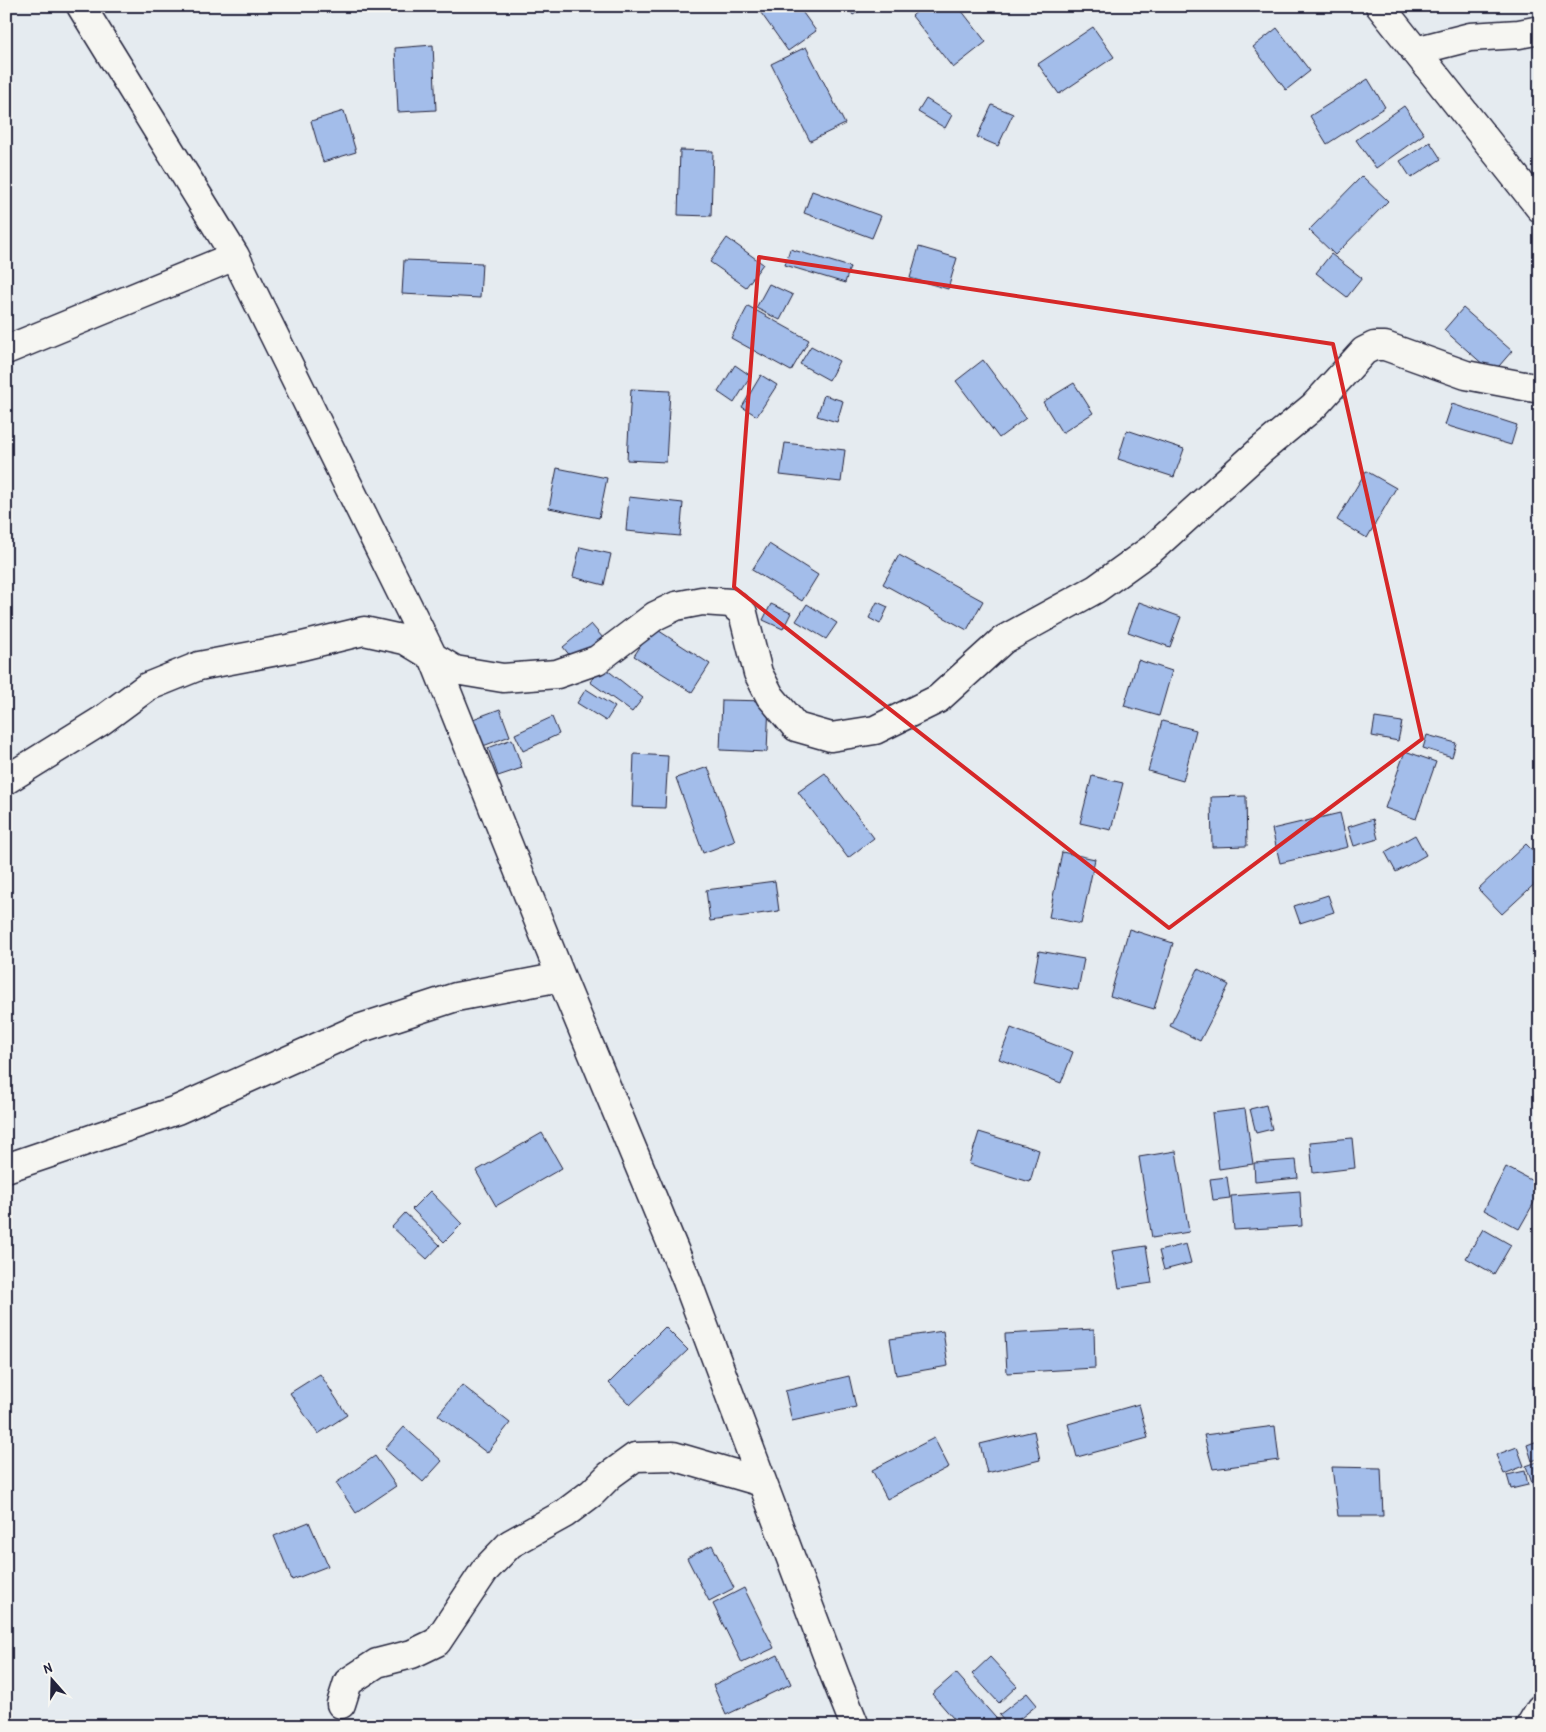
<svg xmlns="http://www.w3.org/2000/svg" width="1546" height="1732" viewBox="0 0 1546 1732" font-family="'Patrick Hand',sans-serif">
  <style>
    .building { fill: #a3bdea; stroke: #22223b }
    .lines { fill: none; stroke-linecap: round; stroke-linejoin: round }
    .minor-casing { stroke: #22223b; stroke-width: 31 }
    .minor { stroke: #f6f6f2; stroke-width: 28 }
    .marked { fill: none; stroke: #d62828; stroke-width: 4; stroke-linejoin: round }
  </style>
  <rect width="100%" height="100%" fill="#e5ebf0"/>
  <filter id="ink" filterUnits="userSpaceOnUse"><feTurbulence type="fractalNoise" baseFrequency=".02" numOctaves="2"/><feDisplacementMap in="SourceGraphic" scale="10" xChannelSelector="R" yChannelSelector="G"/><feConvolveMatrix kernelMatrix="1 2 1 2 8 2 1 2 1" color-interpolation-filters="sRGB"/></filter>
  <g filter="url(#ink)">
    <path class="building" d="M756,6H798L816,31L788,51Z
      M847,6H868L853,15Z
      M923,6H958L986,42L953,68L912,16Z
      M1093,27L1114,57L1059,94L1038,64Z
      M1277,28L1310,71L1286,90L1253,47Z
      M433,45L436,110L398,112L395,48Z
      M806,47L845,124L810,141L771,64Z
      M1368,79L1385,107L1327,144L1310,116Z
      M926,99L952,115L945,128L918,112Z
      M992,105L1013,114L998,146L977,137Z
      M1404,106L1424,134L1376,168L1356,140Z
      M344,111L356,152L323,162L311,121Z
      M1430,142L1441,159L1411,178L1400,161Z
      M680,150L713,151L711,216L678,215Z
      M1362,176L1388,201L1335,255L1309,230Z
      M812,191L881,216L872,238L804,213Z
      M727,238L763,264L746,287L710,262Z
      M919,247L957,258L948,289L910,278Z
      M790,249L850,267L845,283L785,265Z
      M1331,254L1362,278L1347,297L1316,273Z
      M404,260L482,263L480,298L402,294Z
      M769,284L793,295L780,320L756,308Z
      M748,306L809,340L791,371L731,338Z
      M1463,308L1512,351L1493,373L1444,330Z
      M811,346L839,361L829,380L800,364Z
      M983,360L1026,418L999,438L956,381Z
      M735,365L751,376L734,403L718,392Z
      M761,375L777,385L757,416L742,407Z
      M1074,383L1093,413L1062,433L1043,402Z
      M631,389L670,391L666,462L627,460Z
      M824,395L843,401L837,422L817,416Z
      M1452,404L1517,425L1511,445L1445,425Z
      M1127,430L1184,449L1174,477L1118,459Z
      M785,443L845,450L841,482L780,475Z
      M557,468L607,478L599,518L549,508Z
      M1366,471L1396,488L1367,538L1337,520Z
      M629,497L683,503L680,536L626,531Z
      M769,544L818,575L802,601L752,570Z
      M580,547L611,554L604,585L573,577Z
      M899,555L983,601L967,630L883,584Z
      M877,602L888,607L880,624L869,618Z
      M1139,602L1181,617L1170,647L1128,632Z
      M771,604L791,613L783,629L763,620Z
      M807,604L837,623L826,639L796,621Z
      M591,624L603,638L575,662L563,647Z
      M653,627L710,664L692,692L634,656Z
      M1138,660L1172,671L1159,716L1124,706Z
      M602,666L643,698L632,712L590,682Z
      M586,689L615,707L606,721L577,703Z
      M722,700L769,701L767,752L720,750Z
      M500,709L510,736L483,746L473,719Z
      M552,717L559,734L523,751L515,734Z
      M1375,718L1402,722L1398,741L1372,736Z
      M1162,721L1196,730L1183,781L1148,771Z
      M1427,735L1456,743L1452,757L1423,748Z
      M512,739L522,768L498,776L488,748Z
      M1405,751L1436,762L1416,819L1385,808Z
      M634,754L668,756L665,808L632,807Z
      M708,767L735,841L703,853L676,778Z
      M825,773L874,838L848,858L798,792Z
      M1092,776L1123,783L1111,830L1080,823Z
      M1246,796L1247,846L1212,847L1211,797Z
      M1340,813L1348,847L1280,863L1272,829Z
      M1373,819L1378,839L1354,846L1348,827Z
      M1415,835L1426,855L1396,872L1385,852Z
      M1526,844L1540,858V879L1502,914L1478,889Z
      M1062,852L1095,859L1081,924L1049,917Z
      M775,881L779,911L710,921L706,890Z
      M1328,895L1334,912L1300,923L1294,906Z
      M1129,929L1173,943L1154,1009L1110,996Z
      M1039,951L1084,959L1078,990L1033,982Z
      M1198,969L1229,985L1200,1041L1170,1026Z
      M1011,1028L1073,1052L1061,1083L999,1059Z
      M1266,1105L1272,1129L1256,1133L1250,1109Z
      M1245,1109L1253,1164L1219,1169L1212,1113Z
      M979,1132L1039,1150L1030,1182L969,1164Z
      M542,1133L562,1168L496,1206L476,1171Z
      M1352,1138L1355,1168L1313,1173L1310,1142Z
      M1176,1151L1189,1232L1152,1238L1139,1157Z
      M1296,1160L1298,1178L1255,1182L1254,1163Z
      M1506,1167L1540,1185V1192L1519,1229L1484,1210Z
      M1227,1177L1230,1198L1213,1200L1210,1179Z
      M430,1191L462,1224L444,1242L412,1209Z
      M1300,1191L1302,1226L1234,1230L1231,1196Z
      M405,1213L440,1245L427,1259L392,1227Z
      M1483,1229L1511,1245L1494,1274L1466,1258Z
      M1186,1244L1191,1263L1164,1270L1159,1251Z
      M1146,1246L1152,1283L1119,1288L1112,1251Z
      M665,1327L688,1350L630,1405L609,1383Z
      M1094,1329L1095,1368L1007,1373L1005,1334Z
      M943,1331L948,1366L896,1375L890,1339Z
      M320,1374L347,1415L318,1434L290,1393Z
      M849,1376L856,1407L792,1421L785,1391Z
      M462,1385L510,1423L487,1453L438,1415Z
      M1139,1404L1148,1438L1077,1457L1068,1424Z
      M1275,1426L1279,1460L1213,1469L1204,1435Z
      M404,1427L442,1461L423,1482L385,1449Z
      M1034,1431L1040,1460L987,1473L980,1444Z
      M934,1438L949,1467L887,1499L872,1470Z
      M1540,1440V1458L1532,1461L1527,1445Z
      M1517,1447L1524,1466L1504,1474L1496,1455Z
      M375,1456L396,1486L356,1513L336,1483Z
      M1540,1461V1499L1538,1500L1526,1466Z
      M1332,1467L1381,1468L1383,1516H1338Z
      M1525,1471L1528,1485L1511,1489L1507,1475Z
      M309,1522L328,1566L292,1580L274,1536Z
      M712,1545L734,1588L709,1601L687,1558Z
      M744,1588L774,1648L742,1663L713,1604Z
      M778,1655L791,1684L726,1715L713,1685Z
      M990,1657L1017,1686L999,1703L972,1674Z
      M956,1673L1003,1726H960L932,1694Z
      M1027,1693L1037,1705L1011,1726H1008L999,1715Z"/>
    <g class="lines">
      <g class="minor-casing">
        <path id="minor" d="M81,6L235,256L433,657L561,977L687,1281L835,1676L855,1726
          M1380,6L1540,208
          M1415,51L1470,37L1519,34L1540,30
          M6,350L235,256
          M6,780L101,721L147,687L199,666L298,647L364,631L405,640L455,670L503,678L557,674L597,660L655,616L676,606L702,601L731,603L743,613L758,673L770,696L796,727L831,737L875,730L938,699L1003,640L1096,589L1153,548L1261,450L1314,406L1364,351L1374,346H1385L1466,375L1540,389
          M6,1168L177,1110L358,1029L456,997L561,977
          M341,1704L348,1682L377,1663L412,1654L437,1642L485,1570L510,1544L564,1514L592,1493L610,1475L635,1457L673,1456L762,1482
          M1530,1726L1540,1709"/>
      </g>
      <use href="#minor" class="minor"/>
    </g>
  </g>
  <path class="marked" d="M759,257L1333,344L1422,739L1169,928L734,587Z"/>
  <rect width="1546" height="1732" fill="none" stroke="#f6f6f2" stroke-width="25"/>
  <rect x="12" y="12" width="1521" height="1707" fill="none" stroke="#22223b" stroke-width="2" filter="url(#ink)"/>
  <g transform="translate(52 1680) rotate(340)" stroke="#f6f6f2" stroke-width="4" paint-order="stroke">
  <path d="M0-4L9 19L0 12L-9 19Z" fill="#22223b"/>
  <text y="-8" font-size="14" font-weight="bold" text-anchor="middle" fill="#22223b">N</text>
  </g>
</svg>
